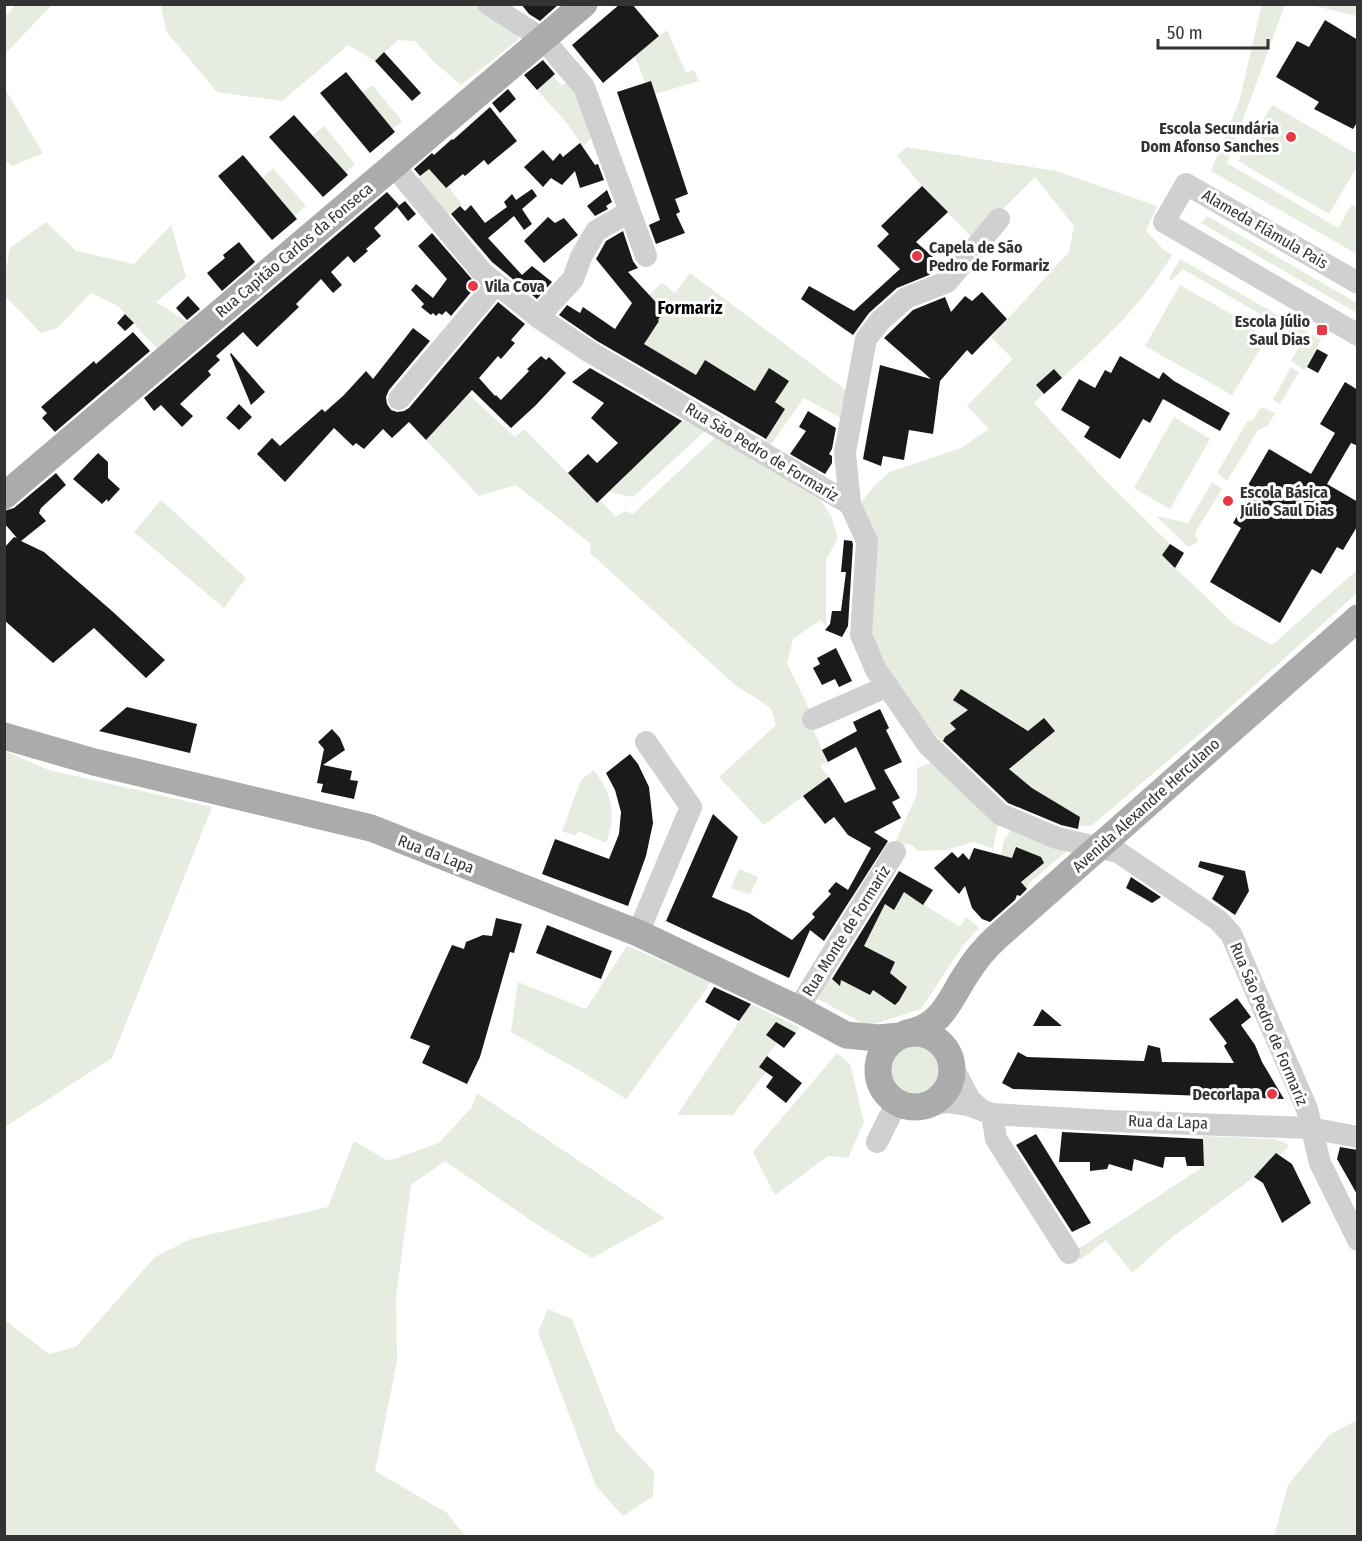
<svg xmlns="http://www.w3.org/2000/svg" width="1362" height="1541" viewBox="0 0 1362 1541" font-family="'Fira Sans Condensed',sans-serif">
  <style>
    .green { fill: #e6ecdf }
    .building { fill: #1a1a1a }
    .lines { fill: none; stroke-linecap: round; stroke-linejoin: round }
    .minor { stroke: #d0d0d0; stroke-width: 22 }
    .major { stroke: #ababab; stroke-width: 27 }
    .poi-dot { fill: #e63946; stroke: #fff; stroke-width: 2 }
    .labels { text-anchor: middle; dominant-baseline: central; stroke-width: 6; stroke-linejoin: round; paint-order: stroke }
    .poi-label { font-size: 16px; font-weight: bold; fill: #333; stroke: #fff; text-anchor: end }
    .street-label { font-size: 16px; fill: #333; stroke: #fff }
    .neighbourhood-label { font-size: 18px; font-weight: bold; fill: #000; stroke: #fff }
  </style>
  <rect width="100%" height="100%" fill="#fff"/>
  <path class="green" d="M16,4L52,5L5,54V17Z
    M1262,4L1285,5L1227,163L1338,228L1352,204L1357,208V254L1211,171L1239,102Z
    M161,5H475L515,29L519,39L461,85L434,62L415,41L398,40L375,61L348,45L282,101L217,92L166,31Z
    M1311,5H1356L1357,16Z
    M667,30L686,73L694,70L699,81L655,94L651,82L645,83L635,56Z
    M544,66L561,85L571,81L594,135L583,147L567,123L537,90L547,81Z
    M372,85L402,121L393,129L362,93Z
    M4,87L43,153L12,166L5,160Z
    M1272,105L1357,154V167L1329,214L1238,161Z
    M324,126L355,164L345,172L313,135Z
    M907,147L1056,171L1157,206L1146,231L1165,251L1172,255C1142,305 1105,339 1062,378L1054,369L1036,385L1044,394L1034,403L1104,479L1170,544L1162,555L1233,623L1272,645L1357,570V593L1208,727L1091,826H1079L1080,817L1033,788L1011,771L1010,746L1024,757L1054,731L1044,718L1028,731L953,700L990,725C974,727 949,725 943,743L929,728L878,658L868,630L859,505L874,486L890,472L961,448L989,429L967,406L1013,359L991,337L1069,252L1074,226L1035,177L973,239L922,186L897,156Z
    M273,168L306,206L294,216L262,178Z
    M429,169L445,188L448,186L462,204L447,217L415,181Z
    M1207,216L1357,303V313L1201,223Z
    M46,222L76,251L134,264L171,225L186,277L156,302L194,326L161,353L118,306L91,293L57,328L41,333L5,296V275L10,248Z
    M1180,259L1321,340L1307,367L1304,370L1291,361L1303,339L1183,269L1171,281L1169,278Z
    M690,273L846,390L844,420L804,398L767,450L764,443L785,408L705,360L696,375L643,344L659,321L637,305L662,283L675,293Z
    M1180,285L1256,328L1254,332L1257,343L1262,346L1232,395L1145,346Z
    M1291,367L1299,372L1280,404L1273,400Z
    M468,394L515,437L524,429L597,503L600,500L616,517L625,511L633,514L717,436L820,499L831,516L838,538L826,560V626L820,620L793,639L787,663L810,711L813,729L828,762L820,766L829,777L764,825L719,777L776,725L771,708L735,685L590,553L591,544L516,485L479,496L426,440Z
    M1261,407L1275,413L1267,426L1258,430L1227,481L1217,473L1247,422L1254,419Z
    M1174,417L1210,439L1170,509L1134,488Z
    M683,420L705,431L633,497L609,492Z
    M1212,482L1222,489L1195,533L1198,542L1188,547L1156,516L1188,523Z
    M161,500L246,578L224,608L134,532Z
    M5,751L49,770L212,807L112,1058L5,1127Z
    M935,761L998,825L993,849L974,842L947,850L919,851L910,844L894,845L917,794V768Z
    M594,770C612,795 617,813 606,843L578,831L575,836L562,831L581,780Z
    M1011,830L1062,848L1066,852L1029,883L1028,889L1021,882L1044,864L1041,857L1016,848L1012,858L1001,855L1004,840Z
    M739,869L758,877L750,895L731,888Z
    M904,892L960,927L966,917L979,928L964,944L921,1009L868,1026L816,998L830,977L839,985L841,980L870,995L873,990L895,1004L899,1001L907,987L890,973L895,962L864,946L885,904L894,909Z
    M627,946L710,981L706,990L626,1099L584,1073L511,1032L518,982L586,1009Z
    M751,1004L799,1027L796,1033L776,1022L777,1043L759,1067L766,1072L733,1115H677Z
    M887 1071a28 28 0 1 1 56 0a28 28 0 1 1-56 0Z
    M837,1053L850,1064L864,1122L848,1158L828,1156L775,1195L753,1152Z
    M477,1093L665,1218L592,1258L542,1228L445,1161L411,1185L396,1297L397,1362L375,1471L447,1513L465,1536H5V1320L49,1354L76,1347L155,1257L191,1239L328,1207L354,1141L388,1161L439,1143L472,1107Z
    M1203,1136L1275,1139L1286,1143L1289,1146L1280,1155L1276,1153L1254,1177L1171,1238L1132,1273L1106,1240L1080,1260L1075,1251L1204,1166Z
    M548,1309L572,1319L616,1431L654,1472L653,1496L623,1516L596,1486L538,1332Z
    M1357,1420V1536H1274L1288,1485L1329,1435Z"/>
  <path class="building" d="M521,4H559L540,21L529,14Z
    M620,4H632L659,36L603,83L572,45Z
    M1325,20L1358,40V121L1353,129L1314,109L1319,102L1276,77L1297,41L1309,47Z
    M384,52L421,93L412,101L375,61Z
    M543,60L555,74L537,90L524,75Z
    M346,72L395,132L370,153L320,93Z
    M651,81L688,194L675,199L680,212L676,214L685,233L656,244L649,225L660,220L617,92Z
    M508,89L516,99L500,113L492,103Z
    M490,107L517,141L488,165L484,160L465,176L463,174L446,188L429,169L420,176L414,169L432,153L434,155L452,139L453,140Z
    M294,115L348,175L323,197L269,137Z
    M580,143L595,165L598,164L604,180L580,188L575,171L562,185L551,178L543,187L524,167L543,150L553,161L560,153L563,157Z
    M243,155L297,219L272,240L218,176Z
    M922,186L948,212L916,242L941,264L929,275L897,288L869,313L853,335L801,299L809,286L854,311L900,269L877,246L889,234L881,226Z
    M532,189L537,196L522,209L532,224L524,230L514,216L488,238L522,275L532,266L552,282L537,299L492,262L451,214L460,206L465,211L471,205L485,223L507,207L504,202L512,194L516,200Z
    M607,190L612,202L606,206L608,209L595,216L587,206Z
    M387,192L399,205L374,228L381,236L366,249L368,251L354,263L348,256L331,272L342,285L333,293L321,279L296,304L299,307L257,347L243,332L216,356L220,360L208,371L211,375L180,404L193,416L182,427L161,405L154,411L144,398Z
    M405,201L416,214L408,221L397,207Z
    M548,217L555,223L564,218L578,235L544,263L524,241Z
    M623,231L633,261L638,268L628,272L664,311L658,320L659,321L644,344L696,375L705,360L755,391L769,368L789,381L775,402L785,409L766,439L597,341L559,315L567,305L580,313L583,307L615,329L632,303L596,259L606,241Z
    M432,233L477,285L451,316L446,311L442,315L439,313L436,316L433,313L431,315L421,307L424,304L411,290L416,284L433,298L447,279L418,246Z
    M239,242L255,262L222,291L207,273L225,258L223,255Z
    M982,292L1007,319L972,355L967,350L940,381L933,434L909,430L904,460L883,456L881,466L863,459L880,365L931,379L884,338L913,310L945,297L951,312L965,296L972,301Z
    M188,296L200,309L187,320L176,308Z
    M498,302L525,324L511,340L515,343L501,359L498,356L479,378L495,396L496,395L501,400L529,371L527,369L541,356L546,360L549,357L566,373L535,406L511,428L472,390L426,440L409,422L392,438L383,429L364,449L356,443L353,446L334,428L285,482L257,454L272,438L280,446L322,409L325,412L344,395L366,371L373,379L413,328L430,341L389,390L386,397L387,404L391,410L397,412L404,411L409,408Z
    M125,314L134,323L125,331L117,323Z
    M133,332L150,351L55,432L42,418L47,413L41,407L94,361L96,364Z
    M1317,349L1328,355L1318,373L1307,367Z
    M231,353L265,392L251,405L230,354Z
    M1120,356L1159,379L1163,372L1174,381L1230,413L1220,431L1163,399L1150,423L1143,419L1120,459L1084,437L1090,427L1061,410L1079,379L1095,388L1105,370L1111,373Z
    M590,368L682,421L597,503L568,473L588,454L597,463L618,443L591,418L604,403L572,382Z
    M1054,369L1062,378L1044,394L1036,385Z
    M1345,382L1358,390V446L1351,443L1327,484L1358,502V525L1343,550L1337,547L1321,574L1312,569L1280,623L1210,582L1241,528L1233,523L1249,495L1244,492L1269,449L1311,474L1335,433L1320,424Z
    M239,404L252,417L239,430L226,418Z
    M808,411L836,428L832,449L829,454L832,456V463L825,474L790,454L806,431L799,427Z
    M98,453L108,462V478L120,489L108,502L107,499L102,504L73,479Z
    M56,473L66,485L41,508L39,513L46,521L21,541L44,552L112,611L165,660L146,678L94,628L53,663L4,620V548L14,537L17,538L4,523V511L14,508Z
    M844,540L852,541L853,544L848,626L842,637L825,630L830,624L832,611H841L846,572H841Z
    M1170,544L1184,553L1175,568L1162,555Z
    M836,648L852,681L839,687L835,679L822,685L813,668L820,664L817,658Z
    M961,689L1028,731L1044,718L1055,731L1009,769L1032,788L1080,817L1078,829L1061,825L1008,803L943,741L945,737L956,729L950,723L968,710L953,700Z
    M127,707L197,724L190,753L99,731Z
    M880,709L889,728L886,730L902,762L884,770L900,798L892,802L901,818L874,832L888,841L824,941L810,930L789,978L666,921L713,814L738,837L712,897L749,913L792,940L815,917L812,914L831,894L828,891L836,882L848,890L871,848L848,835L834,817L825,824L803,796L829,777L845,803L876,789L856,747L828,762L822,750L857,731L853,722Z
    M332,729L340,738L345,750L323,765L352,771L350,780L358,781L354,799L321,792L323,784L317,783L324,749L318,742Z
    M630,754L638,764L649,787L653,823L646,856L628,906L542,874L555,839L609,859L619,834L621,812L615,790L606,773Z
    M1016,847L1041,857L1044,863L1021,882L1027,889L1020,896L1017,895L1015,900L990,922L982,919L972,908L965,886L959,894L934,868L952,852L958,858L963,853L969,860L974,848L1012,858Z
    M1200,861L1245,871L1249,891L1235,915L1212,899L1224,876L1198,867Z
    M899,871L933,890L923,905L904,892L894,910L885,904L864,946L895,962L890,973L907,987L899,1001L895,1005L873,990L870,995L841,980L840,986L832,979Z
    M1131,877L1161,897L1152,903L1126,888Z
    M496,918L522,924L514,953L510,952L480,1057L467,1084L422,1063L430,1046L410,1038L452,945L464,949L466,942L483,935L492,936Z
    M547,925L612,951L601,979L536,953Z
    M714,987L751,1004L739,1021L705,1002Z
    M1237,998L1251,1017L1241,1025L1255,1045L1262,1062L1284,1099L1013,1089L1002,1083L1018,1052L1027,1057L1144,1061L1148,1045L1160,1048L1162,1062L1234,1063L1224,1046L1227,1043L1209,1019Z
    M1042,1009L1062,1026H1033Z
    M776,1022L796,1033L784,1048L766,1035Z
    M767,1056L802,1083L786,1103L766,1087L773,1077L759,1067Z
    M1062,1132L1203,1139L1204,1166H1187L1185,1157H1165L1163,1168L1134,1159L1132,1171L1109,1164L1107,1169L1090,1171V1162H1059Z
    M1036,1134L1091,1223L1072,1232L1016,1145Z
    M1340,1147L1358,1150V1196L1337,1159Z
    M1276,1153L1292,1164L1311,1203L1282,1223L1263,1183L1254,1177Z"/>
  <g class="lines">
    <path class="minor" d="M488,4L543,39L584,87L646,256
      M393,165L482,272L538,317L590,352L850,504L867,541L861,635L876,670L928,745L1000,814L1057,838L1118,852L1218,920L1231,934L1307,1109L1320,1163L1358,1240
      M1358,283L1186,184L1164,222L1358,335
      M538,317L573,279L581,257L596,231L629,212
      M399,399L496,284
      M850,504L845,452L866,339L880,321L906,298L947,282L999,219
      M813,719L888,686
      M638,933L691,807L646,742
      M798,1009L895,852
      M953,1068L970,1100L979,1108
      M930,1105L948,1102L968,1105L992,1114L1111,1121L1310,1128L1358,1137
      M992,1114L996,1139L1069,1253
      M877,1142L897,1102"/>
    <path class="major" d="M4,496L584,4
      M4,736L94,762L371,828L638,933L798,1009L846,1035L878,1038L899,1036
      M878 1070a37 37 0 1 1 74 0a37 37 0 1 1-74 0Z
      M907,1033C943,1026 949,1000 967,973C975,960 985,948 997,937L1358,618"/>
  </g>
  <g class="poi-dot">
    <circle cx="1291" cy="137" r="6"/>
    <circle cx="917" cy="256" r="6"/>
    <circle cx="473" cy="286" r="6"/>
    <rect x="1316" y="324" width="12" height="12" rx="3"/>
    <circle cx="1228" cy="501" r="6"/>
    <circle cx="1272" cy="1094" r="6"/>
  </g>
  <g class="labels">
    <g class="poi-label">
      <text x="1279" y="128">Escola Secundária<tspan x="1279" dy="18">Dom Afonso Sanches</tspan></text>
      <text x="929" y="247" text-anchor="start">Capela de São<tspan x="929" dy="18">Pedro de Formariz</tspan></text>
      <text x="485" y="286" text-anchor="start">Vila Cova</text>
      <text x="1310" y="321">Escola Júlio<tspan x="1310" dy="18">Saul Dias</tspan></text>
      <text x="1240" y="492" text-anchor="start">Escola Básica<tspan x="1240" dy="18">Júlio Saul Dias</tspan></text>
      <text x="1260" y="1094">Decorlapa</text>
    </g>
    <g class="street-label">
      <text transform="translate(1265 229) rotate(30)">Alameda Flâmula Pais</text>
      <text transform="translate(294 250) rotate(-40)">Rua Capitão Carlos da Fonseca</text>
      <text transform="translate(762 452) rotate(31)">Rua São Pedro de Formariz</text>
      <text transform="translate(1146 805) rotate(-42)">Avenida Alexandre Herculano</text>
      <text transform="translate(436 854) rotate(21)">Rua da Lapa</text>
      <text transform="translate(846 931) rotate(-58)">Rua Monte de Formariz</text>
      <text transform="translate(1269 1024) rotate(67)">Rua São Pedro de Formariz</text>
      <text transform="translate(1168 1122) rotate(2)">Rua da Lapa</text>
    </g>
    <g class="neighbourhood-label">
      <text x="690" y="308">Formariz</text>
    </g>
  </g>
  <rect width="1362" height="1541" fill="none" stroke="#333333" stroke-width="12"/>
  <path d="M1158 39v9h110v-9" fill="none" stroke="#333333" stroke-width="3"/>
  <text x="1167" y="39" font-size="18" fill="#333333" stroke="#ffffff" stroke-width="4.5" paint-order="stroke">50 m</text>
</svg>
